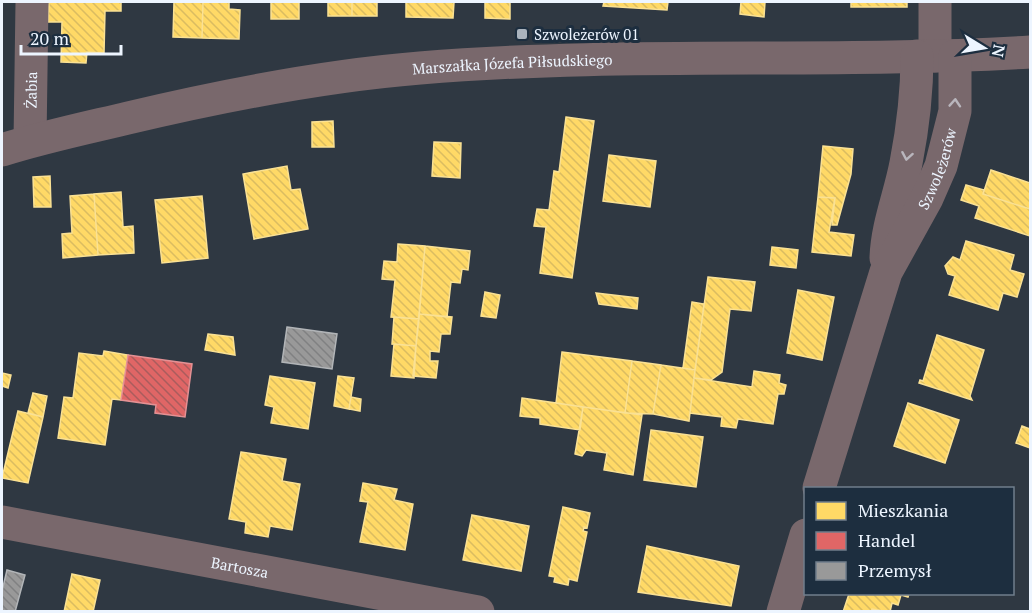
<svg xmlns="http://www.w3.org/2000/svg" width="1032" height="613" viewBox="0 0 1032 613" font-family="'PT Serif',serif">
  <style>
    .homes { fill: url(#homes-back-hatch); stroke: #fae194; stroke-width: 1.5 }
    .shops { fill: url(#shops-back-hatch); stroke: #e49194; stroke-width: 1.5 }
    .industry { fill: url(#industry-back-hatch); stroke: #b2b5b8; stroke-width: 1.5 }
    .lines { fill: none; stroke-linecap: round; stroke-linejoin: round }
    .minor { stroke: #79686c; stroke-width: 33 }
    .oneway { stroke: #b9b6bd }
    .poi-dot { fill: #aab3bd; stroke: #1d2e3f; stroke-width: 2 }
    .labels { text-anchor: middle; dominant-baseline: central; stroke-width: 6; stroke-linejoin: round; paint-order: stroke }
    .poi-label { font-size: 15px; fill: #edf5ff; stroke: #1d2e3f; text-anchor: start }
    .street-label { font-size: 15px; fill: #edf5ff; stroke: #1d2e3f }
  </style>
  <defs>
    <pattern id="homes-back-hatch" width="6" height="6" patternUnits="userSpaceOnUse" patternTransform="scale(1.5)"><rect width="6" height="6" fill="#ffd966"/><path d="M-1 5l2 2M0 0l6 6M5-1l2 2" fill="none" stroke="#dabc61"/></pattern>
    <pattern id="shops-back-hatch" width="6" height="6" patternUnits="userSpaceOnUse" patternTransform="scale(1.5)"><rect width="6" height="6" fill="#e06666"/><path d="M-1 5l2 2M0 0l6 6M5-1l2 2" fill="none" stroke="#aa5c5d"/></pattern>
    <pattern id="industry-back-hatch" width="6" height="6" patternUnits="userSpaceOnUse" patternTransform="scale(1.5)"><rect width="6" height="6" fill="#999"/><path d="M-1 5l2 2M0 0l6 6M5-1l2 2" fill="none" stroke="#808182"/></pattern>
  </defs>
  <rect width="100%" height="100%" fill="#2f3842"/>
  <path class="homes" d="M49,2H121V11H105L104,53L87,52L86,63L61,62L62,22H48Z
    M174,2H203L202,38L173,37Z
    M203,2H229V9L240,10L239,39L202,38Z
    M271,2H299V19H271Z
    M328,2H352V16H328Z
    M352,2H377V16H352Z
    M406,2H454L453,18L406,17Z
    M485,2H510V19L485,18Z
    M604,2H668L667,10L603,6Z
    M741,2H765L764,17L740,14Z
    M851,2H907V7H851Z
    M566,117L594,121L572,278L540,273L546,227L534,226L537,209L549,210L554,171L559,172Z
    M333,121L334,147H312V122Z
    M434,142L461,143L460,178L432,176Z
    M823,146L853,149L851,174L837,225H832L835,198L818,197Z
    M609,155L656,161L650,207L603,201Z
    M287,166L291,190L300,189L308,229L254,239L243,174Z
    M991,170L1030,183V209L983,194Z
    M50,176L51,207H34L33,177Z
    M966,185L984,190L983,194L1030,209V236L975,218L979,206L961,200Z
    M121,192L123,227L133,226L134,253L98,255L94,194Z
    M94,194L98,255L63,258L62,234L72,233L70,196Z
    M202,196L208,258L162,263L155,200Z
    M818,197L835,198L829,232L854,235L851,256L812,252Z
    M966,241L1014,255L1010,270L1024,274L1017,297L1003,293L998,310L949,295L955,276L948,274L945,266L953,257L960,260Z
    M398,244L425,246L419,319L391,317L395,280L382,279L384,261L397,262Z
    M425,246L470,251L468,270L462,269L460,283L451,282L447,317L419,314Z
    M772,247L798,250L796,268L770,265Z
    M708,277L755,282L751,311L730,309L722,372L711,380L694,378Z
    M798,290L834,297L822,360L787,353Z
    M485,292L500,295L496,318L481,316Z
    M596,293L638,298L637,309L599,304Z
    M692,302L704,304L695,370L683,368Z
    M419,314L452,317L450,334H441L439,352L430,351V361H438L436,378L413,376Z
    M394,317L419,319L416,346L392,344Z
    M208,334L233,337L235,355L205,350Z
    M937,335L984,350L970,396L972,400L919,383L920,380L923,381Z
    M394,344L416,346L414,378L391,376Z
    M104,351L128,355L121,400L112,399L105,445L58,438L64,397L73,398L79,353L103,356Z
    M562,352L632,361L625,413L556,403Z
    M632,361L661,365L653,414L625,413Z
    M661,365L695,370L689,421L653,414Z
    M754,371L780,375L779,383L786,385L784,394H778L773,424L738,419L736,428L721,426L722,417L690,413L694,378L752,387Z
    M2,373L11,375L8,388L2,386Z
    M270,376L315,383L308,429L271,423L274,407L265,405Z
    M338,376L354,378L349,409L334,406Z
    M33,393L47,396L43,417L28,413Z
    M351,397L361,399L360,411L349,409Z
    M522,398L583,407L580,430L540,424V418L520,416Z
    M908,403L959,420L945,463L894,446Z
    M583,407L642,415L633,475L604,470L607,453L586,450L582,456L575,454Z
    M18,411L43,417L28,483L2,478Z
    M1022,426L1030,429V448L1016,443Z
    M651,430L703,437L696,487L644,480Z
    M241,452L286,459L282,481L300,484L292,530L270,526L268,537L245,533L246,522L229,519Z
    M363,483L397,489L394,500L413,504L405,550L360,542L368,502L360,501Z
    M563,507L590,513L587,528L584,527L583,531L587,532L577,581L569,579L568,585L554,582L555,577L549,576Z
    M472,515L529,526L521,571L463,560Z
    M647,546L739,566L731,606L638,592Z
    M72,574L100,580L93,612H64Z
    M849,594H909L908,597L901,595L898,605L892,603L890,612L872,609L871,612H843Z"/>
  <path class="shops" d="M128,355L192,364L185,417L155,413L156,405L121,400Z"/>
  <path class="industry" d="M287,327L337,334L332,369L282,362Z
    M7,570L25,575L15,612H2V591Z"/>
  <g class="lines">
    <g class="minor">
      <path d="M935,2V56"/>
      <path id="s1" d="M30,141L32,2"/>
      <path id="s2" d="M2,150C43,137 86,128 128,118C225,95 321,76 420,68C623,51 828,64 1030,52"/>
      <path d="M886,258C887,225 900,195 906,163C913,127 917,93 917,56"/>
      <path id="s3" d="M819,488L886,272L927,198L941,166L955,111V56"/>
      <path id="s4" d="M2,522L478,612"/>
      <path d="M783,612L806,535"/>
    </g>
  </g>
  <defs><path id="oneway-chevron" d="M-2-3.5L2.5 0L-2 3.5" fill="none" stroke-width="1.6" stroke-linecap="round" stroke-linejoin="round" transform="scale(1.5)"/></defs>
  <g class="oneway">
    <use href="#oneway-chevron" transform="translate(955 103) rotate(-86)"/>
    <use href="#oneway-chevron" transform="translate(907 156) rotate(100)"/>
  </g>
  <rect class="poi-dot" x="516" y="28" width="12" height="12" rx="3"/>
  <g class="labels">
    <g class="poi-label">
      <text x="534" y="34">Szwoleżerów 01</text>
    </g>
    <g class="street-label">
      <text stroke="none"><textPath href="#s2" startOffset="519">Marszałka Józefa Piłsudskiego</textPath></text>
      <text stroke="none"><textPath href="#s1" startOffset="51">Żabia</textPath></text>
      <text stroke="none"><textPath href="#s3" startOffset="342">Szwoleżerów</textPath></text>
      <text stroke="none"><textPath href="#s4" startOffset="242">Bartosza</textPath></text>
    </g>
  </g>
  <rect width="1032" height="613" fill="none" stroke="#edf5ff" stroke-width="6"/>
  <rect x="804" y="487" width="210" height="108" fill="#1d2e3f" stroke="#707e8c" stroke-width="1.5"/>
  <rect x="816" y="502" width="30" height="18" fill="#ffd966" stroke="#707e8c" stroke-width="1.5"/>
  <text x="858" y="517" font-size="18" fill="#edf5ff">Mieszkania</text>
  <rect x="816" y="532" width="30" height="18" fill="#e06666" stroke="#707e8c" stroke-width="1.5"/>
  <text x="858" y="547" font-size="18" fill="#edf5ff">Handel</text>
  <rect x="816" y="562" width="30" height="18" fill="#999999" stroke="#707e8c" stroke-width="1.5"/>
  <text x="858" y="577" font-size="18" fill="#edf5ff">Przemysł</text>
  <g transform="translate(984 48) rotate(101)" stroke="#1d2e3f" stroke-width="4.5" paint-order="stroke">
  <path d="M0-4.5L10 22L0 15L-10 22Z" fill="#edf5ff"/>
  <text y="-9" font-size="16" font-weight="bold" text-anchor="middle" fill="#edf5ff">N</text>
  </g>
  <path d="M21 45v9h100v-9" fill="none" stroke="#edf5ff" stroke-width="3"/>
  <text x="30" y="45" font-size="18" fill="#edf5ff" stroke="#1d2e3f" stroke-width="4.5" paint-order="stroke">20 m</text>
</svg>
